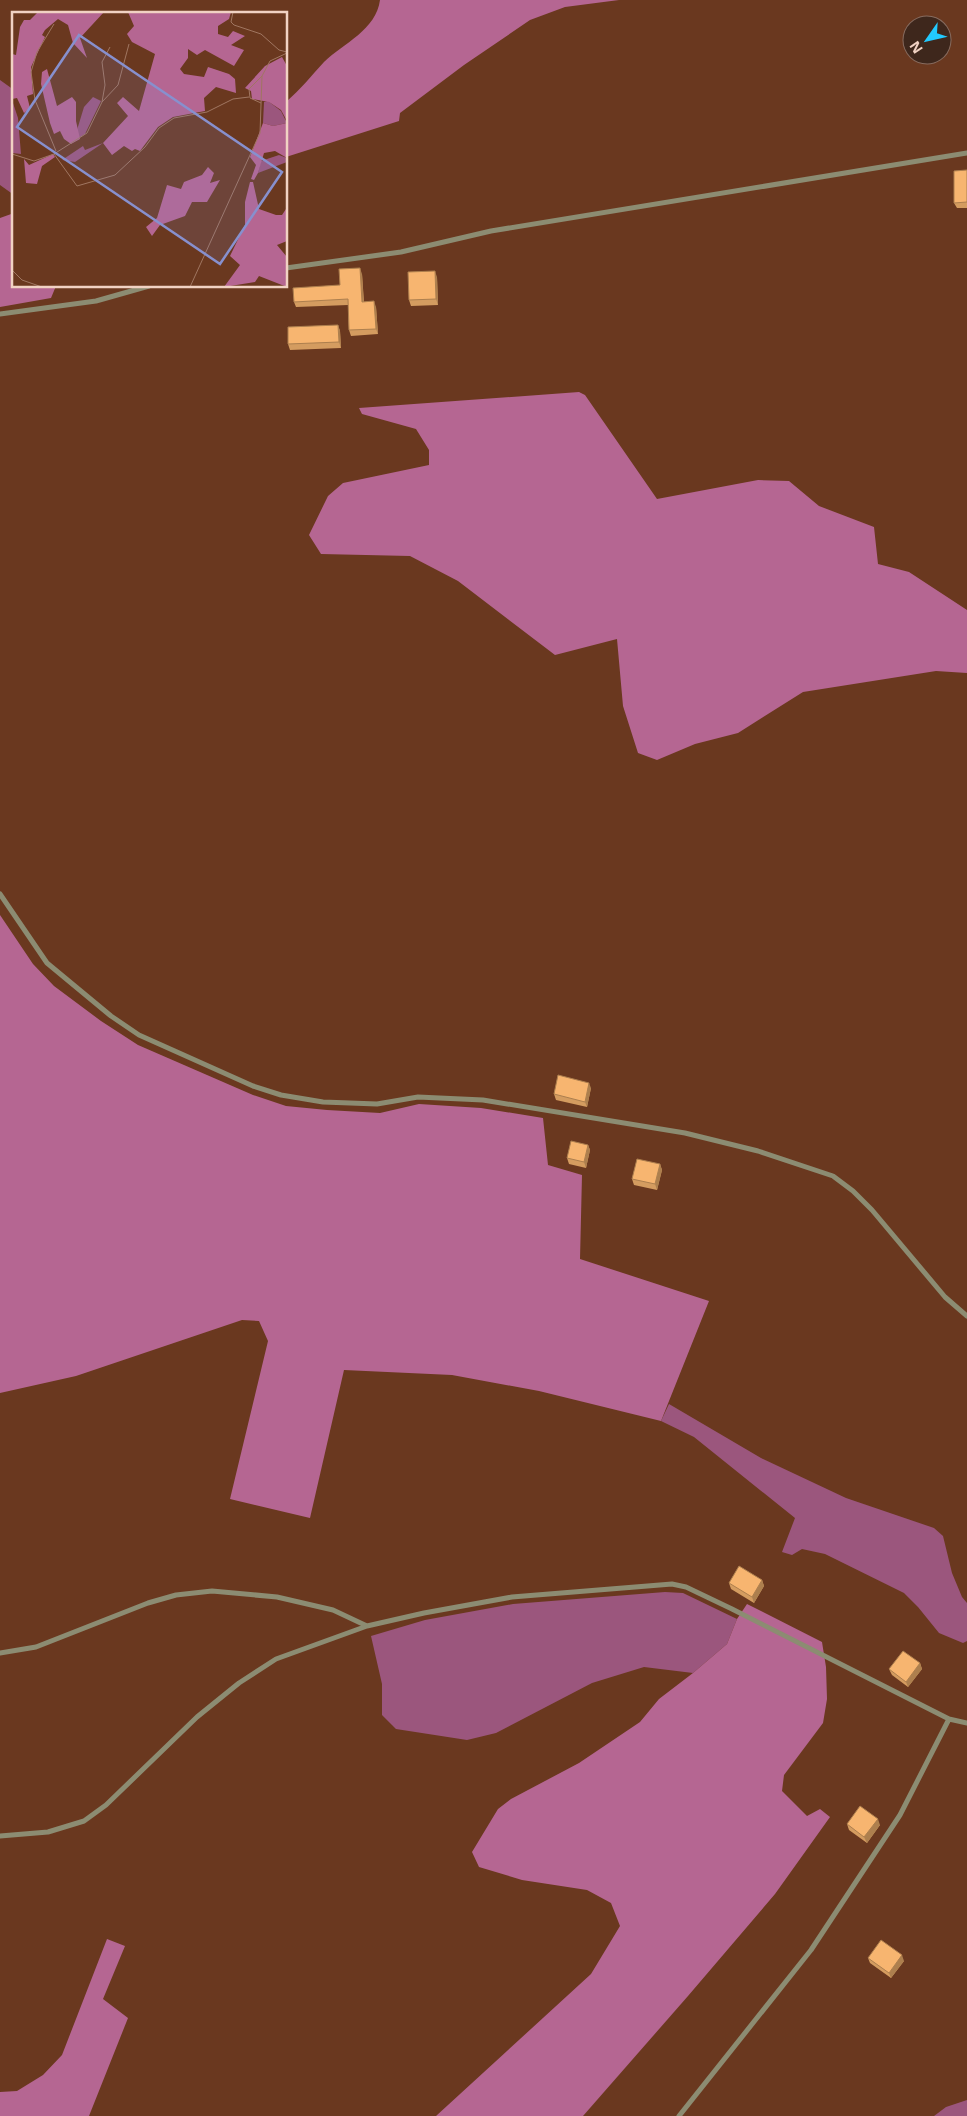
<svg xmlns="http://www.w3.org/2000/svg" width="967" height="2116" viewBox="0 0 967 2116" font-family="'Noto Sans',sans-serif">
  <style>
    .green { fill: #9b567d }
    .forest { fill: #b56692 }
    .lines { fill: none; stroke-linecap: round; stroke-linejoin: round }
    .minor { stroke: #8c8c72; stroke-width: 5 }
    .wall { fill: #d49c60 }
    .shaded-wall { fill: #ad7f4e }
    .building { fill: #f7b570; stroke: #ad7f4e }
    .inset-road { fill: none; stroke: #a07661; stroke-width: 1 }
    .view { fill: #8790ce; fill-opacity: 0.15; stroke: #8790ce; stroke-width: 2.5 }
    .inset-edge { fill: none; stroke: #f1d2c3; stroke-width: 2.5 }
  </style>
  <rect width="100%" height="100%" fill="#6a381f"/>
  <path class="green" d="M0,80L14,90V195L0,185Z
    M669,1404L761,1458L846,1498L934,1528L943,1536L952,1573L962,1597L967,1603V1641L963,1643L939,1633L918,1607L904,1593L825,1554L802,1549L792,1555L782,1552L795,1518L694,1437L661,1421Z
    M665,1592L683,1593L737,1619L727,1644L693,1673L644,1667L592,1683L496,1733L467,1740L396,1729L382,1715V1684L371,1636L425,1620L513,1604Z
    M967,2100V2116H934L946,2107Z"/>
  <path class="forest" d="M380,0H619L565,7L530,20L464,65L400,113L399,121L286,157V102C300,90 312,75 324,62C344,43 376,30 380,0Z
    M14,213V286H56L51,298L0,307V218Z
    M579,392L585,395L657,499L758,480L789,481L819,506L874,527L878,564L909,572L967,610V673L936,671L803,692L738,733L695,744L657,760L638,753L623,706L617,639L555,655L458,581L410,556L321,554L309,535L328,496L343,483L429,465V450L416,429L362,414L359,408Z
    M0,915L33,964L54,986L101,1021L138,1045L253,1095L286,1106L327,1110L380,1113L419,1104L481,1108L543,1118L548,1165L582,1175L580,1259L709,1301L661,1421L539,1391L452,1375L344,1370L310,1518L230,1499L268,1341L259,1321L242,1320L76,1376L0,1393Z
    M747,1604L822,1642L826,1667L827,1699L823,1723L784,1775L782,1791L807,1816L820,1809L830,1817L775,1894L688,1996L583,2116H436L591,1974L620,1926L611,1903L587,1890L522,1880L479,1867L472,1852L498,1809L511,1799L579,1763L640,1722L659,1699L693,1673L727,1644L737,1619Z
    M107,1939L125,1946L103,1999L128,2018L89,2116H0V2092L17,2091L43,2075L62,2055Z"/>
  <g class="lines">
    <path class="minor" d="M286,268L401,252L491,231L967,153
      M0,314L96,301L149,286
      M0,894L47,963L111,1016L139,1035L253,1086L281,1095L323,1102L377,1104L418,1097L483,1100L685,1133L758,1151L833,1176L853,1191L872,1210L945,1297L967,1316
      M0,1653L36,1647L148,1603L176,1595L212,1591L277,1597L333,1610L367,1626L424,1613L512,1597L672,1584L686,1587L732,1609L949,1719L967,1723
      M0,1836L48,1832L84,1821L106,1805L197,1717L239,1683L276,1659L367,1626
      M679,2116L811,1950L900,1815L949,1719"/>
  </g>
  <path class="wall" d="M967,170V208H957L954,203Z
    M362,274L364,302L376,307L378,334L351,336L349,330L348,305L296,307L294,302L340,285Z
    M437,277L438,305L411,306L409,300Z
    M338,325L340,331L341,348L290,350L288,344Z
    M591,1088L587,1107L556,1100L554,1094Z
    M588,1145L590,1150L586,1168L569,1164L567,1158Z
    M660,1164L662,1170L657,1190L634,1185L632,1179Z
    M762,1580L764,1586L754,1603L731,1589L729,1583Z
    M920,1663L922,1669L908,1687L892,1675L889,1669Z
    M847,1824L880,1825L867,1843L849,1830Z
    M868,1958L904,1961L891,1978L870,1963Z"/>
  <path class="shaded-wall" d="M360,268L362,274L364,307L362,302Z
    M435,271L437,277L438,305L436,299Z
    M374,301L376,307L378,334L376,329Z
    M338,325L340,331L341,348L339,342Z
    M589,1083L591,1088L587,1107L585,1102Z
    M588,1145L590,1150L586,1168L584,1162Z
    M660,1164L662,1170L657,1190L655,1184Z
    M762,1580L764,1586L754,1603L752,1597Z
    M920,1663L922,1669L908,1687L906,1682Z
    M878,1819L880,1825L867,1843L864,1837Z
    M902,1955L904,1961L891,1978L889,1973Z"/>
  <path class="building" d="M967,170V202L954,203V171Z
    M360,268L362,302L374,301L376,329L349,330L348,299L294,302L293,288L340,285L339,269Z
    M435,271L436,299L409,300L408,272Z
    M338,325L339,342L288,344V327Z
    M558,1075L589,1083L585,1102L554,1094Z
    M571,1141L588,1145L584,1162L567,1158Z
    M637,1159L660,1164L655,1184L632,1179Z
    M739,1566L762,1580L752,1597L729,1583Z
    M903,1651L920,1663L906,1682L889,1669Z
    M860,1806L878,1819L864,1837L847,1824Z
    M881,1940L902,1955L889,1973L868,1958Z"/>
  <g transform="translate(12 12)">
    <rect width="275" height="275" fill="#6a381f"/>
    <path d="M81,85L89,89L73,122L67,126L65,118L72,95ZM0,88L6,106L9,142L0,141ZM256,89L269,99L275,111L261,114L251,111L252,90ZM91,131L63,150L50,148L71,134L73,138ZM267,143L275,146V150L246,161L249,149Z" fill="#9b567d"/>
    <path d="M26,0H92L68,26L75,46L61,31L56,13L46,7L33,18L30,23L33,25L19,55L21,82L15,84L18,96L12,101L5,86L0,87V42L4,43L8,15L12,8H18ZM116,0H219L217,7L206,14V22L216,25L221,19L233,24L219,33L232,38L222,54L193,38L185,43L176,37V46L168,57L172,62L192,65L196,55L217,62L223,67L224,81L204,75L192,86L193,99L161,105L146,115L128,139L123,137L120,139L112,134L100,143L91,131L116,104L105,91L111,85L127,99L143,42L120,30L115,22L122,14ZM270,45L275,54V109L269,98L257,90L240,87L239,79L233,76L253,54ZM35,57L45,94L60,85L64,90V109L68,127L59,132L52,127L48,119L42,122L38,111L29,72L30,60ZM251,111L261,114L275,111V146L263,139L252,141L246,161L242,168L239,167L244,153L238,145ZM41,142L43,145L30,154L25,172L14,171L12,147L17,153ZM196,155L202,161L198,171L208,168L195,190H180L173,204L148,213L140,224L134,215L145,206L155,173L169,177L172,170L190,163ZM238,170H241L247,197L264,203H270L274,197L275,229L265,233L275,245V275L247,264L243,270L212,275L228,253L218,244L233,213V190Z" fill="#b56692"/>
    <path class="inset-road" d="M221,0L219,10L222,13L249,22L267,38L275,40M42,12L25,40L19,60L23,88L44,139M117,32L106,73L90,90L75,121L42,142L65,174L103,163L133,135L147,116L162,106L195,100L221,87L237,85M90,90L93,73L90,50L98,35M249,91L238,86L237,77L250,64M0,142L22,149L42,142M0,258L10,268L30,275M178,275L248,121L250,64L258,49L275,41"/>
    <path class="view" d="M67,23L270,160L208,252L5,115Z"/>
    <rect width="275" height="275" class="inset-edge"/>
  </g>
  <g transform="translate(927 40) rotate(236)"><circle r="24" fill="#3e271c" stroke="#866b5f"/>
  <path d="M0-4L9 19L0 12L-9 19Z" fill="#22c9fe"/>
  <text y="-8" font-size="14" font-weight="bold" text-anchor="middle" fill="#f1d2c3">N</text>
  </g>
</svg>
